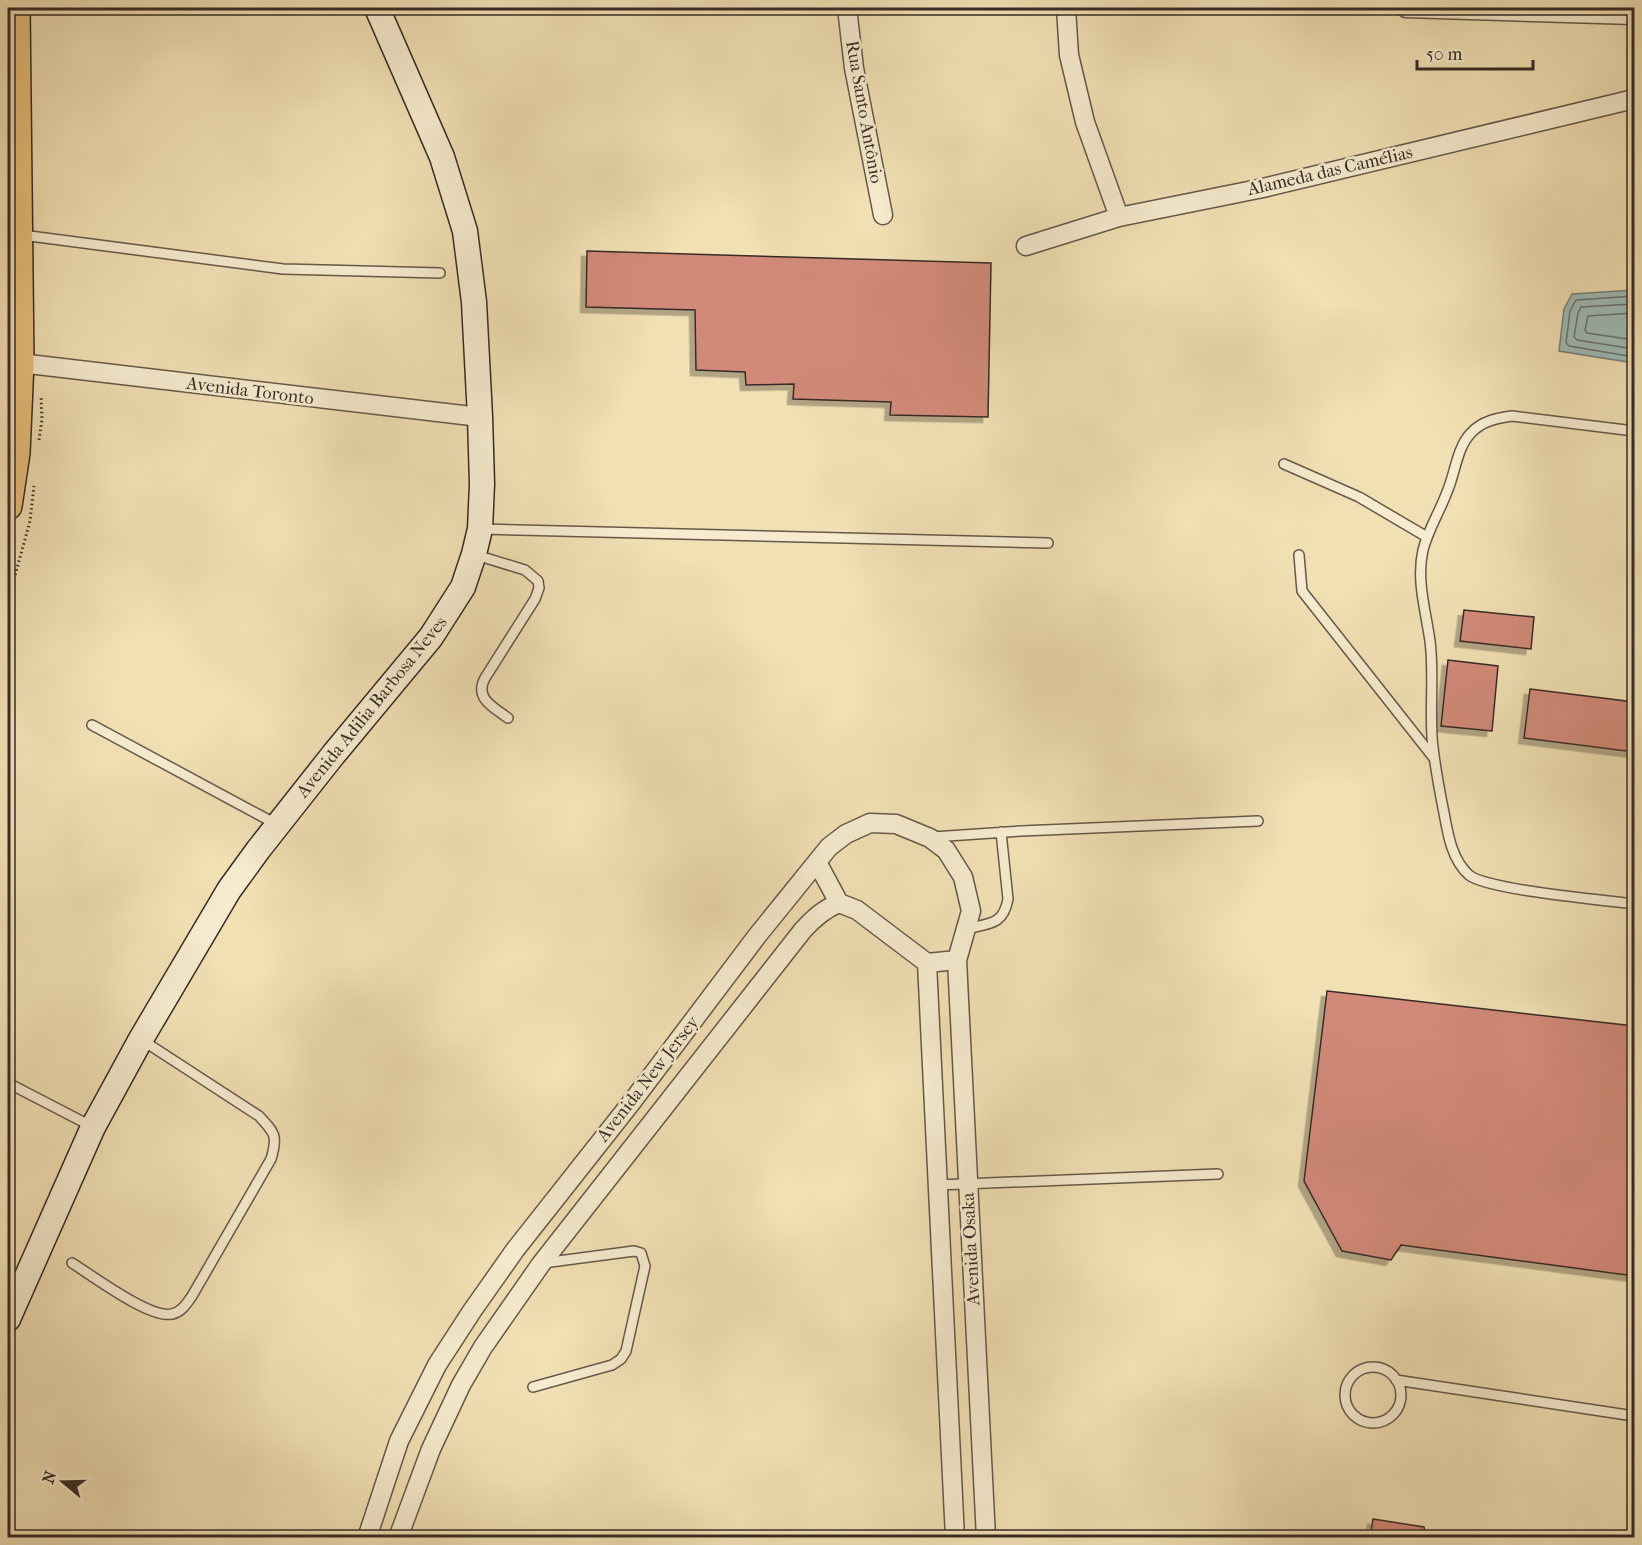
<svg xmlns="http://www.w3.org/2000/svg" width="1642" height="1545" viewBox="0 0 1642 1545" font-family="'IM FELL French Canon',serif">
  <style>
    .water { fill: #9ebbb6; stroke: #75817c; stroke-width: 1.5 }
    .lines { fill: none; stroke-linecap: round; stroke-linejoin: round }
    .shore { stroke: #6a736e; stroke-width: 1.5 }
    .building { fill: #d18a79; stroke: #372b26; stroke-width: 1.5; filter: url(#shadow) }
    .lane-casing { stroke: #66584a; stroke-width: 12 }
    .street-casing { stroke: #66584a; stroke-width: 21 }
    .secondary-casing { stroke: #372b26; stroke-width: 27 }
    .primary-casing { stroke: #372b26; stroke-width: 30 }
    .path { stroke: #372b26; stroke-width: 3; stroke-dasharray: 1.5 3; stroke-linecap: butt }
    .lane { stroke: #f6ebce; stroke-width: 9 }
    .street { stroke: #f6ebce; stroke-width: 18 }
    .secondary { stroke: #f6ebce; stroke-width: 24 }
    .primary { stroke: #e8c07a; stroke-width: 27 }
    .labels { text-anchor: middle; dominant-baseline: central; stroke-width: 5; stroke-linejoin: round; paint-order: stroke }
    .street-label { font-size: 18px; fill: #372b26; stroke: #f6ebce }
  </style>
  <defs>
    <filter id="shadow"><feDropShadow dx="-5.5" dy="5.5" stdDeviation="0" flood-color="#0004"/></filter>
  </defs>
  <rect width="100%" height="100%" fill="#f1e0b4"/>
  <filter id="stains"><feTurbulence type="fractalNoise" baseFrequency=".00333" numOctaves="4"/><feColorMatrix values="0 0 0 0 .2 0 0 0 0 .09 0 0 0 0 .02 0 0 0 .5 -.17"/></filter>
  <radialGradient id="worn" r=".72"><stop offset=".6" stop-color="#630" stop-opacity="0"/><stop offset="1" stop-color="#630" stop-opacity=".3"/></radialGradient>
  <path class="water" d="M1634,290V363L1559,351L1564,309L1572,294Z"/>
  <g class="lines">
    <path class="shore" d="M1634,296L1576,300L1570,311L1566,343L1569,346L1634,357
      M1634,304L1581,307L1578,313L1574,337L1577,340L1634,349
      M1634,313L1588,316L1585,330L1587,333L1634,340"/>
  </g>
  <path class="building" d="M587,251L991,263L988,417L890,415L891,402L793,399L794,384L746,385L745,372L696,370L695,310L586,307Z
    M1464,610L1534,617L1531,649L1460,641Z
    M1448,660L1498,666L1492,731L1441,726Z
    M1530,689L1634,702V752L1524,738Z
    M1327,991L1634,1026V1276L1401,1245L1391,1260L1342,1251L1304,1181Z
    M1373,1519L1424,1527L1426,1536L1437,1538H1370Z"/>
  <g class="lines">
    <g class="lane-casing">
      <path id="lane" d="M22,235L283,269L440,273
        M1634,431L1512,416C1497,418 1482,421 1471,433C1457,447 1455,474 1447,492C1440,511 1428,530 1423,550C1416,580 1426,612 1430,641C1434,672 1430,705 1432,737C1434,762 1439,788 1444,813C1448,835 1452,860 1469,875C1487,890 1605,900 1634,904
        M1284,464L1359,497L1427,537
        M480,529L1048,543
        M476,555L525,570L538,581L539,588L535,599L485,678C474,698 493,707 508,718
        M1299,555L1302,591L1433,757
        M92,725L276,824
        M933,837L1021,831L1258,821
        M966,929C989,923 1003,926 1008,899L1001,832
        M8,1083L91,1126
        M938,1185L1218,1174
        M72,1263C93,1276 150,1319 172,1314C182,1312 187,1303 192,1296L271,1159C278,1136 275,1133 259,1116L142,1040
        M1345 1395a28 28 0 1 1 56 0a28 28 0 1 1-56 0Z
        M1396,1380L1634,1416
        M533,1387L612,1365L621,1359L626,1351L645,1266L641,1253L634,1251L543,1263"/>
    </g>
    <g class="street-casing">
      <path id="street" d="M847,8L854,68L883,215
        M1066,8L1069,55L1085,122L1119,217
        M1406,8L1634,15
        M1026,246L1119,217L1263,188L1634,99
        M20,363L480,417
        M817,862L839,903
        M927,963L955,1538
        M367,1538L399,1441L437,1365L472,1311L515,1250L631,1103L757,936L829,847L846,834L870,823L896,824L930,838L946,850L963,877L971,911L957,960L986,1538
        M398,1538L431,1449L461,1385L483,1347L541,1264L803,930C814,918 824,909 839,903L857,910L927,963L957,960"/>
    </g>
    <g class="secondary-casing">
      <path id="secondary" d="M8,1319L93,1127L141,1039L229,890L258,850L333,755L431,637L463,587L474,554L480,529L482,484L480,417L474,302L465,231L442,157L377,8"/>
    </g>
    <g class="primary-casing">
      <path id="primary" d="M8,506L16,453L20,363L16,8"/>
    </g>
    <path class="path" d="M39,440L42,419L41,396
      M8,601L30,521L34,486"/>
    <use href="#lane" class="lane"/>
    <use href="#street" class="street"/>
    <use href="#secondary" class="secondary"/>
    <use href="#primary" class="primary"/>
  </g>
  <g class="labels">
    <g class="street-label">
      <text transform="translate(864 112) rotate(80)">Rua Santo Antônio</text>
      <text transform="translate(1330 171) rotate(-13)">Alameda das Camélias</text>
      <text transform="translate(250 391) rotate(7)">Avenida Toronto</text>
      <text transform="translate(372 707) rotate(-51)">Avenida Adilia Barbosa Neves</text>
      <text transform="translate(648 1079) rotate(-52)">Avenida New Jersey</text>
      <text transform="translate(971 1249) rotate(-93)">Avenida Osaka</text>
    </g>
  </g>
  <rect width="1642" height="1545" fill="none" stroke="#f1e0b4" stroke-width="30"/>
  <rect x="9" y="9" width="1624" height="1527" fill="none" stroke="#372b26" stroke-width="3"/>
  <rect x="15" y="15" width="1612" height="1515" fill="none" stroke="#372b26" stroke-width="1.5"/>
  <g transform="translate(63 1482) rotate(289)" stroke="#f6ebce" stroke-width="4.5" paint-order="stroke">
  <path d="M0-4.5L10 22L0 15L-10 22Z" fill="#372b26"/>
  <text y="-9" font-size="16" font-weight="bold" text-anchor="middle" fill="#372b26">N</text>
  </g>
  <path d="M1417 60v9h116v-9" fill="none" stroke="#372b26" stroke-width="3"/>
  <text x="1426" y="60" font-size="18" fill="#372b26" stroke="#f6ebce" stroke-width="4.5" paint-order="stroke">50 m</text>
  <rect width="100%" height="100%" filter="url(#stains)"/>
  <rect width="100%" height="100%" fill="url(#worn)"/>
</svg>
